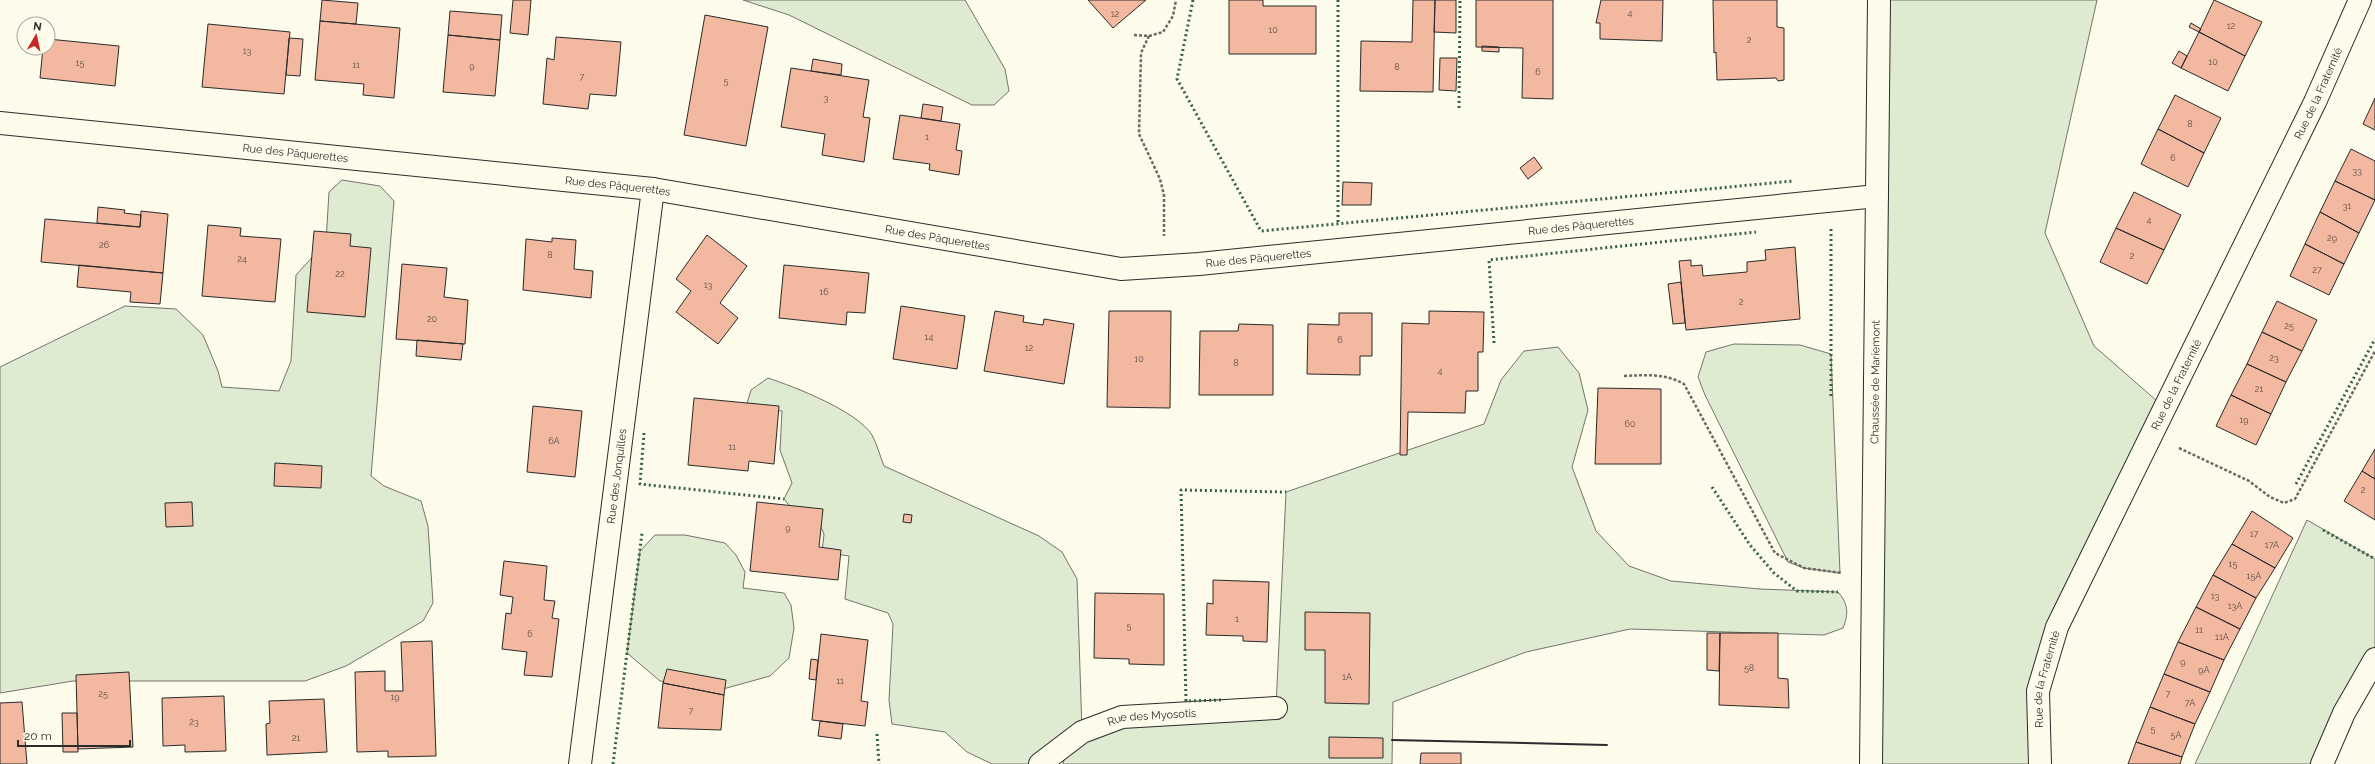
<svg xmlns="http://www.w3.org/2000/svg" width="2375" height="764" viewBox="0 0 2375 764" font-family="Raleway,sans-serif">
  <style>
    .green { fill: #deebd1; stroke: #74746e }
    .building { fill: #f2b8a0; stroke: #2b2b2b }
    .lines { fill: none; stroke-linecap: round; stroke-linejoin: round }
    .minor-casing { stroke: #2b2b2b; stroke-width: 24 }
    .tertiary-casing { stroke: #2b2b2b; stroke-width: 24 }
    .path { stroke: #6a6964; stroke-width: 2.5; stroke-dasharray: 3 2; stroke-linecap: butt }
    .minor { stroke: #fdfbea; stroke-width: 22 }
    .tertiary { stroke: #fdfbea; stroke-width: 22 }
    .hedge { stroke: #34623c; stroke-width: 3; stroke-dasharray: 2 3; stroke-linecap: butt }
    .wall { stroke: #2b2b2b; stroke-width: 2 }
    .labels { text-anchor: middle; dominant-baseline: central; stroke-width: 3; stroke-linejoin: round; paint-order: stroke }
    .number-label { font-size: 9px; fill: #5d4e48 }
    .street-label { font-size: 11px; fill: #2b2b2b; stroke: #fdfbea }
  </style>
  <rect width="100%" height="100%" fill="#fdfbea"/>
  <path class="green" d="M743,0H965L1005,69L1009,91L994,105H972L789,15Z
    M1879,0H2097L2045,233L2094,346L2165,408L2050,649L2040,764H1871Z
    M342,180L380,186L394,201L371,476L384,486L421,501L428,526L433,603L423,621L346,666L305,681H73L0,693V367L125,306L176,309L203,335L218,371L222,387L279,391L291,361L296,275L326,242L329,192Z
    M1734,344L1800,345L1831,354L1840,573L1804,568L1788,562L1705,395L1698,377L1706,352Z
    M1558,347L1579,373L1588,410L1572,467L1596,531L1629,566L1671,581L1760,589L1838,592C1848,603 1849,614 1843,628L1824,635L1630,629L1526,652L1393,702L1392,764H1063L1065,756L1040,764H992L967,752L945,732L892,724L889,700L893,624L888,613L845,599L849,556L822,552L824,534L814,511L792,509L784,499L792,483L780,450L782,411L746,407L751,390L768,378C795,387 857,411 872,435C877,444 880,456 884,466L1039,536L1062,552L1077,579L1082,731L1276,707L1286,492L1484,424L1501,380L1524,351Z
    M2307,520L2375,559V659L2322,764H2195Z
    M655,535H685L725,543L736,555L745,572L743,588L784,593L791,605L794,628L789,658L770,676L723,689L660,681L627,653L640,551Z"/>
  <path class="building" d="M322,0L358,3L356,24L320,21Z
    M513,0H531L528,35L510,33Z
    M1088,0H1146L1113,28Z
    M1229,0H1263V6H1316V54H1229Z
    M1413,0H1435L1433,92L1360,91L1361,41L1412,42Z
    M1435,0H1456V33L1434,32Z
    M1476,0H1553V99L1522,98L1523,48L1476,47Z
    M1601,0H1663L1662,41L1600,39V23H1596Z
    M1713,0H1777V27L1784,28V80L1778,81L1776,78L1717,80L1716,52L1714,53Z
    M2214,0L2262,22L2245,56L2199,32Z
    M450,11L502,15L500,40L448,35Z
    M705,15L768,27L746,146L684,135Z
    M320,21L400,28L394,98L363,95L364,84L315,80Z
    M2191,23L2201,29L2199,32L2189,27Z
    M208,24L290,32L284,94L202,87Z
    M2199,32L2245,56L2228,91L2181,68Z
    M448,35L500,40L495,96L443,92Z
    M556,37L621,42L616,96L590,94L588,109L543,104L547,58L554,60Z
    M289,38L303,39L300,76L286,75Z
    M48,39L119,46L115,86L40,78L43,48H48Z
    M1482,46L1499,47V52L1482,51Z
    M2179,51L2187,56L2181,68L2172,63Z
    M1440,58H1457L1456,91L1439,90Z
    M813,59L842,64L841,75L811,71Z
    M791,68L869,80L863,117L870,118L864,162L822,155L825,134L781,127Z
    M2175,95L2221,118L2204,153L2158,129Z
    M2375,98V130L2363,124Z
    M923,104L943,107L941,121L921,118Z
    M900,115L960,124L956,150L962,151L959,175L929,170L930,164L893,159Z
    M2158,129L2204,153L2188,187L2141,164Z
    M2351,149L2375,161V200L2335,181Z
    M1534,157L1542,168L1528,179L1520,168Z
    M2335,181L2375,200L2359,233L2320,212Z
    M1343,182L1372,183L1371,205H1342Z
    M2134,192L2181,215L2164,250L2116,228Z
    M98,207L125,210L124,213L141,215L140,227L97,223Z
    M141,211L168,214L163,273L41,262L45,219L140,227Z
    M2320,212L2359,233L2344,264L2305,244Z
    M208,225L241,228L240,236L281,239L275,302L202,296Z
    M2116,228L2164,250L2147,284L2100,262Z
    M314,231L351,234L350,246L371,248L365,317L307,312Z
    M707,235L747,266L720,303L738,318L718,344L676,312L691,291L676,279Z
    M552,238L576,240L574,269L593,271L591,298L523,290L526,239L552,242Z
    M2305,244L2344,264L2329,295L2290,276Z
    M1795,247L1800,319L1686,330L1679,261L1691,260V266L1702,265L1703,276L1747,272V262L1766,260L1765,250Z
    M402,264L447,268L444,297L468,300L465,344L396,339Z
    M79,265L163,273L160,304L130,302L131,292L77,287Z
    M784,265L869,273L865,313L847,312L846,325L779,318Z
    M1681,282L1685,323L1673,324L1668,284Z
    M2277,301L2317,320L2302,351L2262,332Z
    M901,306L965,316L957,369L893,359Z
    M995,311L1024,316L1023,322L1043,325L1044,319L1074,324L1064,384L984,371Z
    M1109,311H1171L1170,408L1107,407Z
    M1429,311L1484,312L1483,352H1478V391H1466L1465,413L1408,412L1407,455H1400L1402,323L1429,324Z
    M1339,313H1372V356H1360V375L1307,374L1308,324L1339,325Z
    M1239,324L1273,325V395H1199L1200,331H1238Z
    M2262,332L2302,351L2286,382L2247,364Z
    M417,340L463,344L461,360L416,356Z
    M2247,364L2286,382L2271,414L2231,395Z
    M1598,388L1661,389V464H1595Z
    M2231,395L2271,414L2256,445L2216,426Z
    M694,398L779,406L774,464L749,461L748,471L688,465Z
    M533,406L582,411L575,477L527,472Z
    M2375,449V479L2362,471Z
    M275,463L322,466L321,488L274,486Z
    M2362,471L2375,479V520L2344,501Z
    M192,502L193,526L166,527L165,503Z
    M757,502L823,509L819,547L841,550L838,580L750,571Z
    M2252,511L2293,538L2275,568L2232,544Z
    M904,514L912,515L911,523L903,522Z
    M2232,544L2275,568L2256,598L2213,575Z
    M504,561L547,566L544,600L555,601L552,618L559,619L552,677L524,675L527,652L502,649L506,613L511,614L513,597L500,595Z
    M2213,575L2256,598L2240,629L2196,607Z
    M1213,580L1269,582L1267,642L1243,641V636L1206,635L1207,603L1213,604Z
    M1095,593L1164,594V665L1129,664V659L1094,658Z
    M2196,607L2240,629L2224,660L2178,642Z
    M1305,612L1370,613L1369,704L1325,703V650H1305Z
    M1707,633H1720L1719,671L1707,670Z
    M1720,633H1778V678L1788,679L1789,708L1719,705Z
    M821,634L868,640L861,701L868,702L865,726L812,720Z
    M432,641L436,756L388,757V751L357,752L355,672L385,671V691H403L401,642Z
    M2178,642L2224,660L2210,692L2164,674Z
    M811,659L818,660L816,680L809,679Z
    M667,669L726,680L724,695L663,683Z
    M129,672L133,747L78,749L76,675Z
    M2164,674L2210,692L2195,724L2150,707Z
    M663,683L724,695L721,730L658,728Z
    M224,696L226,751L185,752V745L163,746L162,698Z
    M324,699L327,752L267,755L266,724L270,723L269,701Z
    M22,702L27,764H0V703Z
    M2150,707L2195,724L2182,757L2136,742Z
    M62,713H77L78,752H63Z
    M820,721L843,724L841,739L818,736Z
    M1329,737L1383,738V758H1329Z
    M2136,742L2182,757L2180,764H2128Z
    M1421,753H1461V764H1420Z"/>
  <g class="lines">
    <g class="minor-casing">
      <g id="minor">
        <path id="s1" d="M0,123L653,189L1121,269L1199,264L1877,196"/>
        <path id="s2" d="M580,764L653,189"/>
        <path id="s3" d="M1040,764L1082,732L1122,717L1276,708"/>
        <path id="s4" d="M2040,764L2038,691L2057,627L2315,102L2360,0"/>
        <path d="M2322,764L2344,713L2375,659"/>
      </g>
    </g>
    <g class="tertiary-casing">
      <g id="tertiary">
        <path id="s5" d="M1871,764L1879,0"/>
      </g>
    </g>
    <path class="path" d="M1134,35L1149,36L1163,32L1173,16L1176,0
      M1149,36L1141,53L1139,134L1160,179L1164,195V236
      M1624,376C1646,375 1664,373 1684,384L1775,553L1804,568L1842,573
      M2179,448L2249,481L2270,497L2284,503L2295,499L2375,351"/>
    <use href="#minor" class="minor"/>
    <use href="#tertiary" class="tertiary"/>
    <path class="hedge" d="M1193,0L1177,79L1261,231L1793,181
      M1338,0V224
      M1459,108L1460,0
      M1831,229V397
      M1494,343L1489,260L1756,232
      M644,433L640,484L784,499
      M2296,484L2375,339
      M1712,487L1750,545L1774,573L1797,591L1838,592
      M2323,530L2375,559
      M1221,700L1186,701L1181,490L1286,492
      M877,734L879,764
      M613,764L642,533"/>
    <path class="wall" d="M1392,740L1607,745"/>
  </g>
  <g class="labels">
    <g class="number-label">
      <text x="1630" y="13">4</text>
      <text x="1115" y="14">12</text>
      <text x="2231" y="26">12</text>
      <text x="1273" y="30">10</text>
      <text x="1749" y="40">2</text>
      <text x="247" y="51">13</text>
      <text x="2213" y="62">10</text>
      <text x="80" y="63">15</text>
      <text x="356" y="65">11</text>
      <text x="472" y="66">9</text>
      <text x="1397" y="67">8</text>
      <text x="1538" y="72">6</text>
      <text x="582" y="77">7</text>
      <text x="726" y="81">5</text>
      <text x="826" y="98">3</text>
      <text x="2190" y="124">8</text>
      <text x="927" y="137">1</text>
      <text x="2173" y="158">6</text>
      <text x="2357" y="171">33</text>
      <text x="2347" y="206">31</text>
      <text x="2149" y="220">4</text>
      <text x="2332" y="238">29</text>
      <text x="104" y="245">26</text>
      <text x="550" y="255">8</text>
      <text x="2132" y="256">2</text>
      <text x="242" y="259">24</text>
      <text x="2317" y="270">27</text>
      <text x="340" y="274">22</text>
      <text x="708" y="285">13</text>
      <text x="824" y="292">16</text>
      <text x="1741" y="302">2</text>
      <text x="432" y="319">20</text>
      <text x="2289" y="326">25</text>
      <text x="929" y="337">14</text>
      <text x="1340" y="340">6</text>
      <text x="1029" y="348">12</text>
      <text x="2274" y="358">23</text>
      <text x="1139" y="359">10</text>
      <text x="1236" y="363">8</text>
      <text x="1440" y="371">4</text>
      <text x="2259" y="389">21</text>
      <text x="2244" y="420">19</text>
      <text x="1630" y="424">60</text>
      <text x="554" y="441">6A</text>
      <text x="732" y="447">11</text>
      <text x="2363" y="490">2</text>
      <text x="788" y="528">9</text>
      <text x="2254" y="534">17</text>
      <text x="2272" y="545">17A</text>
      <text x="2233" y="564">15</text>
      <text x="2254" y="576">15A</text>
      <text x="2215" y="596">13</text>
      <text x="2235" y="606">13A</text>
      <text x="1237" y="619">1</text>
      <text x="1129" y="626">5</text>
      <text x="2199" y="630">11</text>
      <text x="530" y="634">6</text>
      <text x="2222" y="637">11A</text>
      <text x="2183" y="662">9</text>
      <text x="1749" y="668">58</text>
      <text x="2204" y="670">9A</text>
      <text x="1347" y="677">1A</text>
      <text x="840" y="681">11</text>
      <text x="103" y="694">25</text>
      <text x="2168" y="694">7</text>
      <text x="395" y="697">19</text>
      <text x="2190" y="703">7A</text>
      <text x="691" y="711">7</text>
      <text x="194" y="722">23</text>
      <text x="2153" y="729">5</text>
      <text x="2176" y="735">5A</text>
      <text x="296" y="738">21</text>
    </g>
    <g class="street-label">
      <text stroke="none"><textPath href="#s4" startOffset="734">Rue de la Fraternité</textPath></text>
      <text stroke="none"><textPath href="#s1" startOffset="297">Rue des Pâquerettes</textPath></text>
      <text stroke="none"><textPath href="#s1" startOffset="621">Rue des Pâquerettes</textPath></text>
      <text stroke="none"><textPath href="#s1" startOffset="1593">Rue des Pâquerettes</textPath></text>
      <text stroke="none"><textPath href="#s1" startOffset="945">Rue des Pâquerettes</textPath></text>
      <text stroke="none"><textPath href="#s1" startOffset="1269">Rue des Pâquerettes</textPath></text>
      <text stroke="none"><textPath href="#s5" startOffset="382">Chaussée de Mariemont</textPath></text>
      <text stroke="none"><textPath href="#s4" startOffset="410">Rue de la Fraternité</textPath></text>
      <text stroke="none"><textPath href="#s2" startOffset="290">Rue des Jonquilles</textPath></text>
      <text stroke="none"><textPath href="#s4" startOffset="86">Rue de la Fraternité</textPath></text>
      <text stroke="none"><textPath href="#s3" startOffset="125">Rue des Myosotis</textPath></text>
    </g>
  </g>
  <g transform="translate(36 36) rotate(9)"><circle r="19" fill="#fdfbea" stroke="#a9a89e"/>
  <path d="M0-3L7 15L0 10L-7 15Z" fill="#c62828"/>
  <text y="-6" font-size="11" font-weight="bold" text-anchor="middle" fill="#2b2b2b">N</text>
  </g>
  <path d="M18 740v6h112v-6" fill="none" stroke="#2b2b2b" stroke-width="2"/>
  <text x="24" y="740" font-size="12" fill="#2b2b2b" stroke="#fdfbea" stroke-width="3" paint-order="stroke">20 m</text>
</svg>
